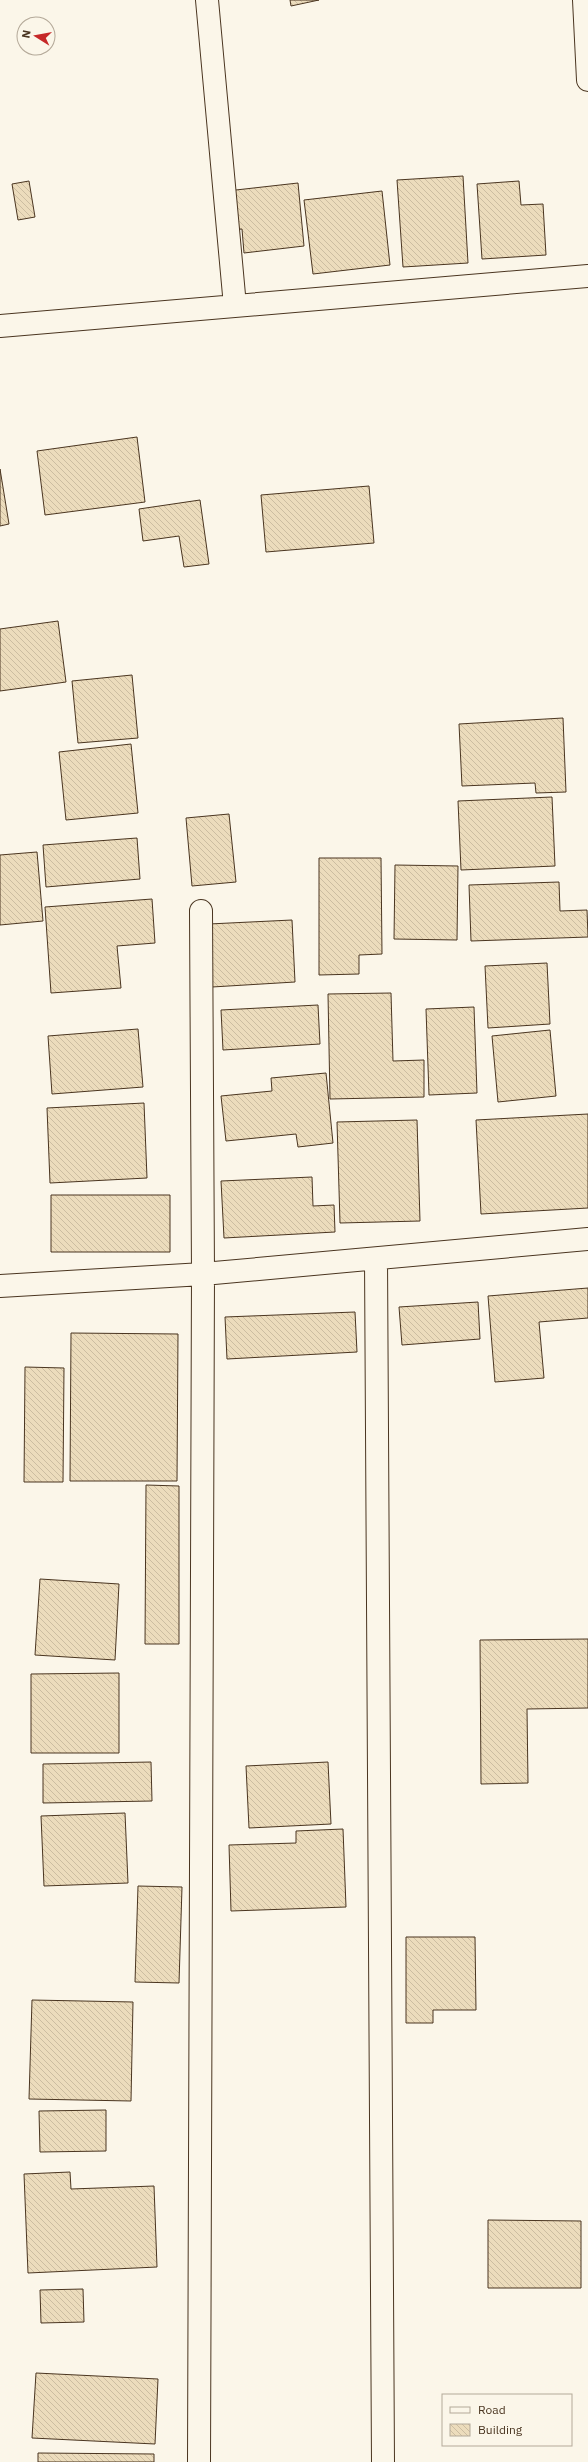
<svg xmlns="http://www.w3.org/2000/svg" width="588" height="2462" viewBox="0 0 588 2462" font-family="'IBM Plex Sans',sans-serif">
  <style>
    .building { fill: url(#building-back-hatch); stroke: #4a3520 }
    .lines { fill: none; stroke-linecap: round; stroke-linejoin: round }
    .minor-casing { stroke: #4a3520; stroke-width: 24 }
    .minor { stroke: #fbf6e9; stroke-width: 22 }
  </style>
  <defs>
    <pattern id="building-back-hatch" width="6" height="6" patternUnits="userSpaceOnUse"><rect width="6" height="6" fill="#ecdcbc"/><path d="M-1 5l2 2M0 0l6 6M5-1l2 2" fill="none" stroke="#ccbda1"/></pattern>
  </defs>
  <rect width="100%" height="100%" fill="#fbf6e9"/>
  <path class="building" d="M290,0H319L291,6Z
    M463,176L468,263L403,267L397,180Z
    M29,181L35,217L18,220L12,184Z
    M519,181L521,205L543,204L546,255L482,259L477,184Z
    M298,183L304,246L244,253L242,229L231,230L227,191Z
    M382,191L390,265L313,274L304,200Z
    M137,437L145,502L45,515L37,451Z
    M0,469L9,524L0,526Z
    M369,486L374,543L266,552L261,495Z
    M200,500L209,564L184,567L179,536L143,541L139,509Z
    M58,621L66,682L0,691V629Z
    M132,675L138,738L78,743L72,681Z
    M563,718L566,792L536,793L535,783L462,786L459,724Z
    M131,744L138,813L66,820L59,752Z
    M552,797L555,866L461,870L458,801Z
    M229,814L236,882L192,886L186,818Z
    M137,838L140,879L46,887L43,845Z
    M37,852L43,921L0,925V855Z
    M319,858H381L382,954L359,955V974L319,975Z
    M395,865L458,866L457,940L394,939Z
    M559,882L560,911L587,910L588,937L471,941L469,885Z
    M152,899L155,943L117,946L121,988L51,993L45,907Z
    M292,920L295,982L212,987L209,924Z
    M547,963L550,1024L488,1028L485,966Z
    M391,993L393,1061L424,1060V1097L330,1099L328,994Z
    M318,1005L320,1044L223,1050L221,1010Z
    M474,1007L477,1093L429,1095L426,1009Z
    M138,1029L143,1087L52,1094L48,1036Z
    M550,1030L556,1096L498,1102L492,1036Z
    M326,1073L333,1143L298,1147L296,1134L226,1141L221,1096L272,1091L271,1078Z
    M144,1103L147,1178L50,1183L47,1108Z
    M588,1114V1208L481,1214L476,1120Z
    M417,1120L420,1221L340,1223L337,1122Z
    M312,1177L313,1206L334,1205L335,1232L224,1238L221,1181Z
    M51,1195H170V1252H51Z
    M588,1288V1318L539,1322L544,1378L495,1382L488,1296Z
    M478,1302L480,1339L402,1345L399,1307Z
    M355,1312L357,1352L227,1359L225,1317Z
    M71,1333L178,1334L177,1481H70Z
    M25,1367L64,1368L63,1482H24Z
    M146,1485L179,1486V1644H145Z
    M40,1579L119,1584L115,1660L35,1655Z
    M588,1639V1708L527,1709L528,1783L481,1784L480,1640Z
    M119,1673V1753H31V1674Z
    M151,1762L152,1801L43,1803V1764Z
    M328,1762L331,1824L249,1828L246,1766Z
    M125,1813L128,1883L44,1886L41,1816Z
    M343,1829L346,1907L231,1911L229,1845L296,1843V1831Z
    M138,1886L182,1887L179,1983L135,1982Z
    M406,1937H475L476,2010H433V2023H406Z
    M32,2000L133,2002L131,2101L29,2099Z
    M106,2110V2151L40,2152L39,2111Z
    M70,2172L71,2189L154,2186L157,2267L28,2273L24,2174Z
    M488,2220L581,2221V2288H488Z
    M83,2289L84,2322L41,2323L40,2290Z
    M36,2373L158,2379L155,2444L32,2438Z
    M38,2453L154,2454V2462H38Z"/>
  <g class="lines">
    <g class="minor-casing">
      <path id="minor" d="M207,0L235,306
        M584,0L588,80
        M0,326L588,276
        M376,1259L383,2462
        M0,1286L203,1274L588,1239
        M199,2462L203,1274L201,911"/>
    </g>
    <use href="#minor" class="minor"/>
  </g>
  <rect x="442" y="2394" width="130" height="52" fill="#fbf6e9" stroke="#b4a999"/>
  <rect x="450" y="2407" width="20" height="6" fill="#fbf6e9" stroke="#b4a999"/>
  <text x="478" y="2414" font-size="12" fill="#4a3520">Road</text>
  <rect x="450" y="2424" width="20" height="12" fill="url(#building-back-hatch)" stroke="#b4a999"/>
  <text x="478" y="2434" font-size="12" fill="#4a3520">Building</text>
  <g transform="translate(36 36) rotate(281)"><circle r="19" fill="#fbf6e9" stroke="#b4a999"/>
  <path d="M0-3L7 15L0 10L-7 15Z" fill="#c62828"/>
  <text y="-6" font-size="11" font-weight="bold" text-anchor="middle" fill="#4a3520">N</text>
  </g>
</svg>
